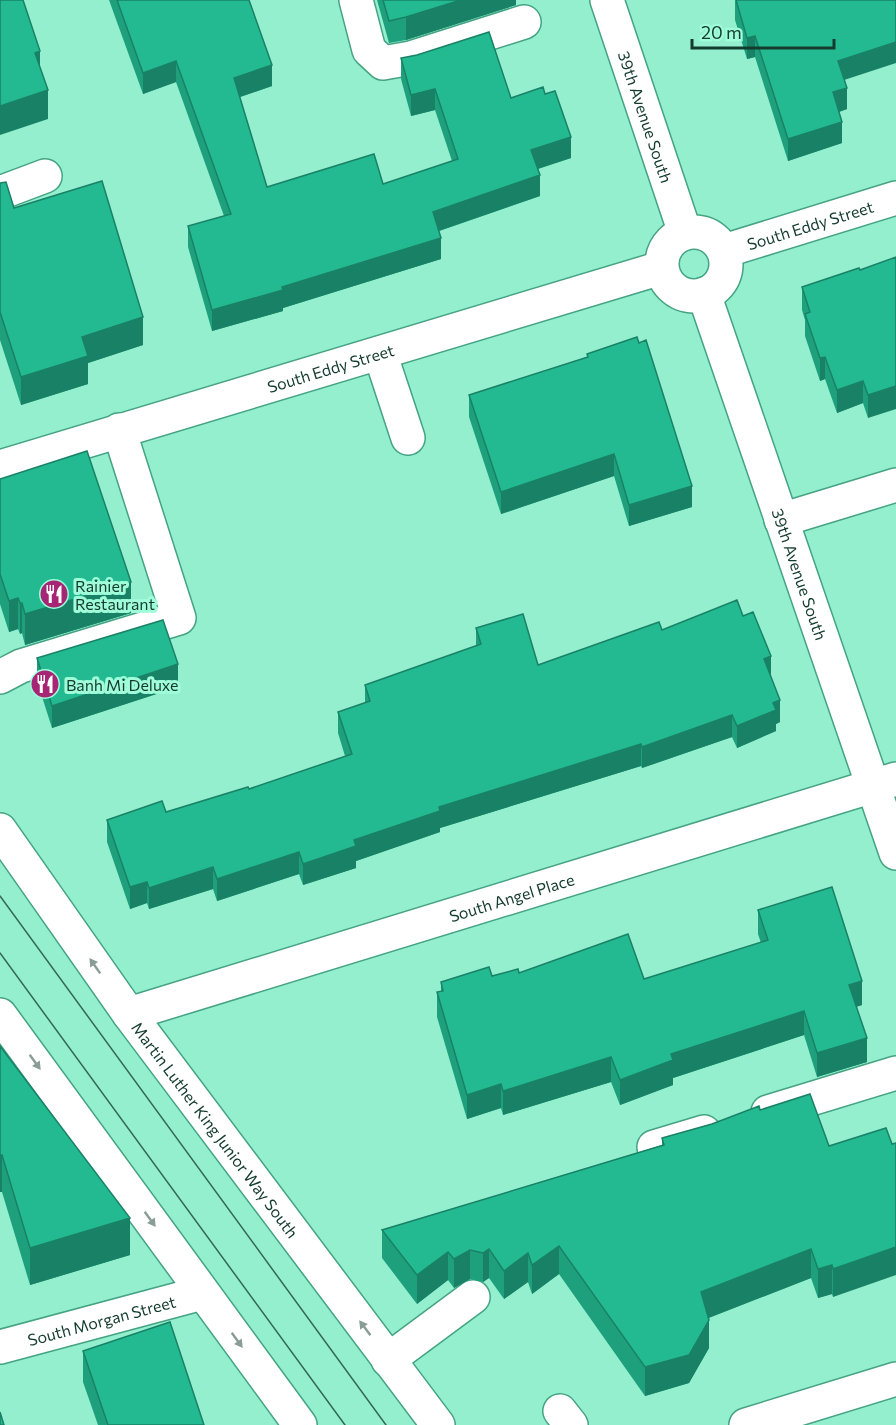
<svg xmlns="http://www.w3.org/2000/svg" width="896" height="1425" viewBox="0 0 896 1425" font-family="Commissioner,sans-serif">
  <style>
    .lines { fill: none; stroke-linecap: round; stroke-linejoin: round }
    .minor-casing { stroke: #45a384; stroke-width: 36 }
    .major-casing { stroke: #45a384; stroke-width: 36 }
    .minor { stroke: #fff; stroke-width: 33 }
    .major { stroke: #fff; stroke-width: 33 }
    .tram { stroke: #336856; stroke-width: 1.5 }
    .wall { fill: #1fa07d }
    .shaded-wall { fill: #198266 }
    .building { fill: #24ba91; stroke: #198266; stroke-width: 1.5 }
    .oneway { fill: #899d96 }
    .labels { text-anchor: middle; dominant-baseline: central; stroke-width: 6; stroke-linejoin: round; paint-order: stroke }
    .street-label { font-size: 16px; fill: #133b2e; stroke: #a0fdda }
    .poi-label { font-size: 16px; fill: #133b2e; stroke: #a0fdda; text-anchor: start }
  </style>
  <rect width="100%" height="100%" fill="#93efcd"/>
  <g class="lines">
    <g class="minor-casing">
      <g id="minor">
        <path d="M356,0L369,50L383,63L411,58L524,22"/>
        <path id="s1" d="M607,0L685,233"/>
        <path d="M0,193L45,176"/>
        <circle cx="694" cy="264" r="32"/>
        <path id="s2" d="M724,251L896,198"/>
        <path id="s3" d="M704,294L896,853"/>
        <path d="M380,353L408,438"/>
        <path id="s4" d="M0,467L661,268"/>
        <path d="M781,520L896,485"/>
        <path d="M0,677L21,666L179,618L119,430"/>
        <path id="s5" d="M129,1014L896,779"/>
        <path d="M768,1112L896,1073"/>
        <path d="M654,1147L704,1132"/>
        <path id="s6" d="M0,1347L202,1293"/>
        <path d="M388,1360L473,1297"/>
        <path d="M560,1411L571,1425"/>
        <path d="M746,1425L896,1379"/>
      </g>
    </g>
    <g class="major-casing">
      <g id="major">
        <path id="s7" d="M0,830L129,1014L438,1425"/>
        <path d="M0,1015L300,1425"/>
      </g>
    </g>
    <use href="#minor" class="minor"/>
    <use href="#major" class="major"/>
    <path class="tram" d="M0,896L386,1425
      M0,953L345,1425"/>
  </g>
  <path class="wall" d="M109,0H249L272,86L240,97L267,187L383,184L452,161L435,110L411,116L401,79V58L511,98L571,158L538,169L540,196L439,231L441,259L283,308V311L212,331L188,247V226L224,216L176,82L143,94Z
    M377,0H516V5L406,40L389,43Z
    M735,0L844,80L847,109L839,112L842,143L788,161L755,57L747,59L735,20Z
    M0,183L14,208L143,345L88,363V384L21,405L0,340Z
    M896,257L868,418L863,403L837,413L825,379L820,381L805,336V320L802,310V287L860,270Z
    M587,354L692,507L629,526L614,476L501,514L469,417V395L587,357Z
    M0,479L131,613L25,645L22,633L20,634L18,629L9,632L0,604Z
    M743,616L771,676L780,722L776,724V731L737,748L732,737L642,768L641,766L440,828V832L356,861V868L303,885L299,874L217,901L213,889L149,909L147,903L130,909L107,842V820L166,812L249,789L345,756L338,733V712L365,703V685L476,646V628L538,665L662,630Z
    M37,658L178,687L52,728L37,681Z
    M758,910L862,1005L856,1007L867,1062L817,1077L804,1035L673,1078V1085L620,1105L611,1082L503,1115L501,1108L467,1119L437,1017V992H441V982L519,973L644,979L761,943L758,934Z
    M0,1046L130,1255L30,1285L2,1192Z
    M760,1110L829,1146L886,1128L833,1297L832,1294L818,1298L811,1278L708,1318L709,1348L689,1383L645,1396L559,1274L532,1294L528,1282L504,1299L489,1278L483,1282L470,1279L454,1288L448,1280L417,1304L382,1258V1230L662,1145V1138Z
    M83,1351L204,1425H98L83,1382Z"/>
  <path class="shaded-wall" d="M461,0H516V5L406,40V17Z
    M755,36V57L747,59V38Z
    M896,42V63L838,82V61Z
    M40,51V80L35,53Z
    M176,61V82L143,94V73Z
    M272,65V86L234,99V78Z
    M847,88V109L833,114V92Z
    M435,89V110L411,116V95Z
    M48,90V119L0,135V106Z
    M842,122V143L788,161V139Z
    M571,137V158L531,171V150Z
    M540,175V196L433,233V212Z
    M441,238V259L283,308V311L212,331V310L282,287Z
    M143,317V345L88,363V384L21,405V377L82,337Z
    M825,357V379L820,381V358Z
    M863,381V403L837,413V390Z
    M896,386V409L868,418V395Z
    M614,454V476L501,514V492Z
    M692,486V507L629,526V505Z
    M131,582V613L25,645V614Z
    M18,598V629L9,632V601Z
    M20,603H22V633L20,634Z
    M771,656V678L764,659Z
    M178,664V687L52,728V706Z
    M780,700V722L776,724V731L737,748V726L773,703Z
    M732,715V737L642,768V747Z
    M641,744V766L440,828V832L356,861V868L303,885V864L354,840L439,807Z
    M299,852V874L217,901V879Z
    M213,867V889L149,909V888Z
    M147,882V903L130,909V887Z
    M862,981V1005L849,1009V985Z
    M804,1011V1035L673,1078V1085L620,1105V1080L671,1054Z
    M867,1038V1062L817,1077V1053Z
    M611,1057V1082L503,1115V1091Z
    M501,1084V1108L467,1119V1095Z
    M0,1155H2V1192H0Z
    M130,1218V1255L30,1285V1248Z
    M559,1246V1274L532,1294V1265Z
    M896,1247V1275L833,1297V1269Z
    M489,1249V1278L483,1282V1253Z
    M811,1249V1278L701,1321V1292Z
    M470,1250V1279L454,1288V1259Z
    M448,1252V1280L417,1304V1275Z
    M528,1253V1282L504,1299V1271Z
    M832,1265V1294L818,1298V1269Z
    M709,1320V1348L689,1383L645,1396V1367Z"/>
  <path class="building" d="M0,0H23L40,51L35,53L48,90L0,106Z
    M117,0H249L272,65L234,78L267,187L374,154L383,184L458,159L435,89L411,95L401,58L417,55L489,32L511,98L543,87L545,94L555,91L571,137L531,150L540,175L433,212L441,238L282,287L283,290L212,310L188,226L231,214L176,61L143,73Z
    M383,0H461L406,17L389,21Z
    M736,0H896V42L838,61L847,88L833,92L842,122L788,139L755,36L747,38Z
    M102,181L143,317L82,337L88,356L21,377L0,312V183L6,182L14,208Z
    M896,257V386L868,395L863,381L837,390L825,357L820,358L805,314L810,312L802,287L859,268L860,270Z
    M637,337L639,343L646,340L692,486L629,505L614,454L501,492L469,395L588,357L587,354Z
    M87,451L131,582L25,614L22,603H20L18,598L9,601L0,574V479Z
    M737,600L743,616L753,612L771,656L764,659L780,700L773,703L776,710L737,726L732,715L642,747L641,744L439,807L440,811L354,840L356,846L303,864L299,852L217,879L213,867L149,888L147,882L130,887L107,820L162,801L166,812L248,787L249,789L352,754L338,712L370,701L365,685L481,644L476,628L523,614L538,665L659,622L662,630Z
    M163,620L178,664L52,706L37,658Z
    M832,887L862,981L849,985L867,1038L817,1053L804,1011L671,1054L673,1060L620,1080L611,1057L503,1091L501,1084L467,1095L437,992L443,991L441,982L489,967L492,976L518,969L519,973L628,934L644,979L768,940L758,910Z
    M0,1046L130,1218L30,1248L2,1155H0Z
    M810,1094L829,1146L886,1128L892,1144L896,1143V1247L833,1269L832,1265L818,1269L811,1249L701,1292L709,1320L689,1355L645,1367L559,1246L532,1265L528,1253L504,1271L489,1249L483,1253L470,1250L454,1259L448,1252L417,1275L382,1230L664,1145L662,1138L712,1124L759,1106L760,1110Z
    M170,1322L204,1425H108L83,1351Z
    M0,1412L4,1425H0Z"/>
  <defs><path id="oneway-solid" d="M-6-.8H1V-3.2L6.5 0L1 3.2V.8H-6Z" transform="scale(1.5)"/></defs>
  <g class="oneway">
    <use href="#oneway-solid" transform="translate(95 966) rotate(-125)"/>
    <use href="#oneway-solid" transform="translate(35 1062) rotate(54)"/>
    <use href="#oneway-solid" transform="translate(150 1219) rotate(54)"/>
    <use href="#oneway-solid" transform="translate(365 1328) rotate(-127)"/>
    <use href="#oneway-solid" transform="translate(237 1340) rotate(54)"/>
  </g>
  <defs>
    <g id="restaurant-disc" transform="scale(1.5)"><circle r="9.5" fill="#a62574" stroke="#a0fdda"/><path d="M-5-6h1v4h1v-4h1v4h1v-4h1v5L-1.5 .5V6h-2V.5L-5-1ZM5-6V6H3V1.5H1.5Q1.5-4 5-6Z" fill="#fff"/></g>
  </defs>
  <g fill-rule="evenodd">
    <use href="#restaurant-disc" x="54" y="594"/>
    <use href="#restaurant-disc" x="45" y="684"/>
  </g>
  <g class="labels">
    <g class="street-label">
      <text stroke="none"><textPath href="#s1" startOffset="123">39th Avenue South</textPath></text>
      <text stroke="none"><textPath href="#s2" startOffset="90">South Eddy Street</textPath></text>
      <text stroke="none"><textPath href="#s4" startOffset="345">South Eddy Street</textPath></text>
      <text stroke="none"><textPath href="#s3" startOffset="296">39th Avenue South</textPath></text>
      <text stroke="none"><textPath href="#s5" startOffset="400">South Angel Place</textPath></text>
      <text stroke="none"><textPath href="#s7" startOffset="369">Martin Luther King Junior Way South</textPath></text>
      <text stroke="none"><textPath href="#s6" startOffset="105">South Morgan Street</textPath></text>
    </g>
    <g class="poi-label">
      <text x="75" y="585">Rainier<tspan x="75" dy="18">Restaurant</tspan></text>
      <text x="66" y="684">Banh Mi Deluxe</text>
    </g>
  </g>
  <path d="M692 39v9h142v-9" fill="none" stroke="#133b2e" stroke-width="3"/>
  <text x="701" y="39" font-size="18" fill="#133b2e" stroke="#a0fdda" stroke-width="4.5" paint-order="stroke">20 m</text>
</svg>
